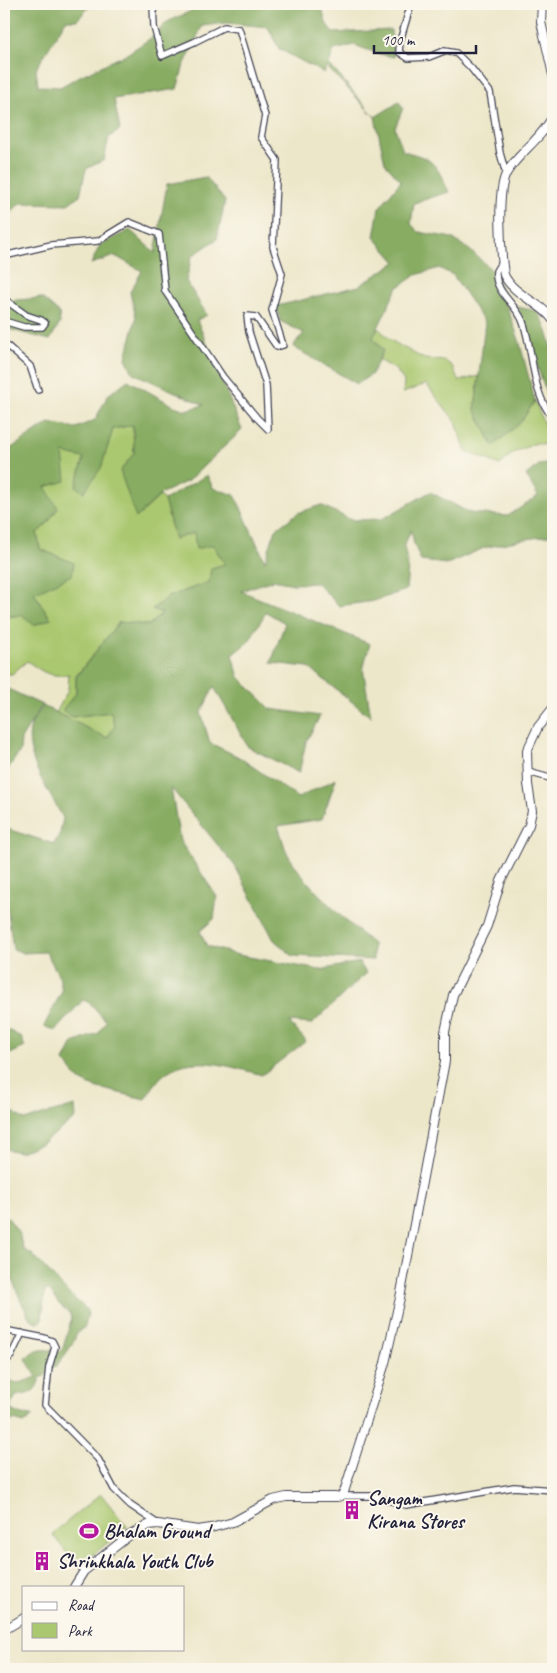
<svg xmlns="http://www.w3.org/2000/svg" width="557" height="1673" viewBox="0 0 557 1673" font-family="Caveat,sans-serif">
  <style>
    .green { fill: #aac86f; stroke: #667555 }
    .forest { fill: #87ac62; stroke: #54674e }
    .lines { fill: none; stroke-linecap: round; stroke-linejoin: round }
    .minor-casing { stroke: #404050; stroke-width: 8 }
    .secondary-casing { stroke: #404050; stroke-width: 10 }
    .minor { stroke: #fff; stroke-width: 5.5 }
    .secondary { stroke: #fff; stroke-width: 8 }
    .labels { text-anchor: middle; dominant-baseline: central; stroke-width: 4; stroke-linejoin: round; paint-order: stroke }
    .poi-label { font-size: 20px; font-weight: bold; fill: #22223b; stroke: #fbf7ec; text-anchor: start }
  </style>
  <rect width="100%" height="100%" fill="#fbf7ec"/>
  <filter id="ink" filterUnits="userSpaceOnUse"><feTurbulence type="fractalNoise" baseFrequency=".02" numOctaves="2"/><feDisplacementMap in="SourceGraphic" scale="10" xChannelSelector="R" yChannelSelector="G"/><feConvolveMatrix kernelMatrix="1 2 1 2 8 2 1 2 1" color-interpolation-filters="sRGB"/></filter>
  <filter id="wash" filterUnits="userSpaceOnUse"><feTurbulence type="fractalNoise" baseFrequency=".0096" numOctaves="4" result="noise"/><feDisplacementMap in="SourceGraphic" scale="20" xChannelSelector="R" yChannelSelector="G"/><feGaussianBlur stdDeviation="1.12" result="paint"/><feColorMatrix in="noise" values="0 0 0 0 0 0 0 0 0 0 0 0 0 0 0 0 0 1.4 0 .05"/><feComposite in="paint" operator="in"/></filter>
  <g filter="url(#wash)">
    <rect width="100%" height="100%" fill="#ede7ca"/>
    <path class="green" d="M378,328L392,341L424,359L445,361L452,366L459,381L479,376L475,410L520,423L535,401L553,447L536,443L513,453L500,465L466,451L456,422L426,384L403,393L404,381L395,369L379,360L383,350L373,338Z
      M133,425L136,518L160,496L164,500L175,539L194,532L213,545L225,564L209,582L168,597L153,609L162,613L149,625L119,622L76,676V693L73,717L111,712L115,726L107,738L56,713L68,690L69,674C49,678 43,672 27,661L12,674H4V617L22,615L51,619L34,593L73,563L40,549L37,532L47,524L45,486L63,453L84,458L76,487L101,468L113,429Z
      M101,1494L127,1527L78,1567L52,1534Z"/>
    <path class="forest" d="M4,4H92L77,20H66L36,69L38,86L60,87L80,76L127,54L154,36L167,22L189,12L197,4H291L295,6L322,8L326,23L333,33L391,30L394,57L379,54L354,45L334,50L329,64L375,117L399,102L403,108L395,128L403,151C435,159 435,163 449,192L414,203L411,224L419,232L452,238L471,251L495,273L519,340L535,401L520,423L493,446L475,410L485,323L453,275L439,268L416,275L397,288L373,338L383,350L372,374L357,384L295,348L294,345L304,333L280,321L277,306L359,286L396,262L374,237L379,208L401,181L385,163L375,117L327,67L324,73L279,49L268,27L227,23L202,26L183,68L177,89L114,99L120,130L109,137L104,160L86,169L80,195L68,204L20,203L8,216H4Z
      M206,177L225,201L217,239L192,256L186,281L207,315L197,320L242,430L188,481L162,493L136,518L120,471L134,453L133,425L113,429L101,468L84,492L76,487L84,458L63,453L66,481L45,487L58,508L47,524L37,533L40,549L74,563L72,575L34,593L51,619L34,625L22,615L4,617V453L49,423L76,428L95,420L108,395L128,380L174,406L186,410L204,405L133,373L126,358L136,318L130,292L142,271L115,256L91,264L100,245L130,230L155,253L167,184Z
      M42,298L59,313L60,323L50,340L4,328V301Z
      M518,307L537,311C557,343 553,370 553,407L546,393Z
      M553,463V535L520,540L484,548L447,564L421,561L414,544L411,530L404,546L408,567L406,590L374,601L339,606L317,583L293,584L273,580L241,591L370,644L363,668L371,717L308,667L271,663L285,623L266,612L249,641L232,655L239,677L271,709L320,716L306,742L299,773L248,747L214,687L201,713L210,743L239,757L298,798L336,779L322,819L278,826C282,836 284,849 290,858C310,890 345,920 373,944V960L293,956L274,940L235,866L171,788L180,841L217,897L214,919L200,931L207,946L238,955L320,970L359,962L366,973L312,1024L289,1022L306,1041L262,1075C231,1067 189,1051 161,1077C155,1083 150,1092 145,1099L94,1087L78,1079L64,1061L73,1043L99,1033L106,1021L90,1003L83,1000L55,1031L44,1026L62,991L59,976L46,952L23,953L13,949L8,912L4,910V828L54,844L60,833L63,818C50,793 20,752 32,723C35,717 40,711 43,706L107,738L115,726L111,712L72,717L62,710L76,693V677L119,622L149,625L162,613L152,609L168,597L209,582L211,568L225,564L213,545L196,549L194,533L175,539L164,500L207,475L213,488L235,495L265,561L276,529L298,513L321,505L351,520L382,519L430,492L470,513L508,516L538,496L526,475L539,465Z
      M4,687L42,705L21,739L20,751L8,769L4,772Z
      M4,1028L21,1037L25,1047L4,1057Z
      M4,1105L24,1120L75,1106L76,1118L41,1144L20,1152L4,1149Z
      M4,1212L19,1233L23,1249L33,1255L69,1294L86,1309L88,1314L85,1327C74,1333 77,1337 71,1346C65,1356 50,1375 40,1378C35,1394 31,1393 16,1396L11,1405V1410L21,1415L33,1416L24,1423L14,1420L9,1422L4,1434V1370L10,1376V1381L15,1383L22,1382L37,1377L25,1358C38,1349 43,1348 59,1352L63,1348L71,1320L70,1314L58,1303L50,1291L45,1290L42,1320L38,1324L29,1317L21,1301L4,1260Z"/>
  </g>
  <g filter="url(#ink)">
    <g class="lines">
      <g class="minor-casing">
        <path id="minor" d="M411,4L400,41L399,52L408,58L429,57L444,51L456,53L471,68L490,92L500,153L506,174
          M4,256L51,245L98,241L129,222L159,234L165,291L223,377L257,418L268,429L266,385L249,332L247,316L256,317L277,347L283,345L272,310L282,274L273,247L277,160L261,137L265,116L239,29L224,27L194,42L162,56L154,27L153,4
          M503,265L499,266L496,271C494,293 516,303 523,322C534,352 531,393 553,418
          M4,299L26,315L41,320L45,323L42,327H24L4,321
          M4,343L30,366L38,390
          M528,772L553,779
          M4,1330L44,1338L52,1341L55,1347L49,1367L45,1405L98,1459L114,1489L130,1505L158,1524
          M4,1363L11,1356L22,1333
          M341,1496H372L406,1505L514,1487L553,1490"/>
      </g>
      <g class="secondary-casing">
        <path id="secondary" d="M542,4L541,22L553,75
          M553,116C542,138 520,152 507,172C496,190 501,253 504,275C515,297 540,301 553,320
          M74,1587L84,1571L130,1535L148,1525L158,1524L198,1530L211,1528L233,1522L273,1500L286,1497H337L341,1496L344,1492L385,1363L400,1298L445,1061V1032L453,995L487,926L501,881L529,825L532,811L528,784L527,751L538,727L553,708
          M4,1630L24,1618"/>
      </g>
      <use href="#minor" class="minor"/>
      <use href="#secondary" class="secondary"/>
    </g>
  </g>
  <defs>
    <g id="building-bare" transform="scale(1.5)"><path d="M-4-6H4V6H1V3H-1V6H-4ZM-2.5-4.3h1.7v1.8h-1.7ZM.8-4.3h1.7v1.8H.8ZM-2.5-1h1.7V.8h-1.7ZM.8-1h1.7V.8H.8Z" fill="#b5179e" stroke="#fbf7ec" stroke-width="2.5" paint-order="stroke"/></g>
    <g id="stadium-bare" transform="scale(1.5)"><path d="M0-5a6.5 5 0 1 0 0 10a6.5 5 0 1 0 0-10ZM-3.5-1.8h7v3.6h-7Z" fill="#b5179e" stroke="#fbf7ec" stroke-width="2.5" paint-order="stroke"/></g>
  </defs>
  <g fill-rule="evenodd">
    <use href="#building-bare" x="352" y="1510"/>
    <use href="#stadium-bare" x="89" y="1531"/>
    <use href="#building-bare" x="42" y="1561"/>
  </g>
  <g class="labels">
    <g class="poi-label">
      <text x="367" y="1498">Sangam<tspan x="367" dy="23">Kirana Stores</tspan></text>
      <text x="104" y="1531">Bhalam Ground</text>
      <text x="57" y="1561">Shrinkhala Youth Club</text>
    </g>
  </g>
  <rect width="557" height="1673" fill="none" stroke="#fbf7ec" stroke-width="20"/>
  <rect x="22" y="1586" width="162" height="65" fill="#fbf7ec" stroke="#a4a2a5"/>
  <rect x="32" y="1602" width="25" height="8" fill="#ffffff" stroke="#a4a2a5"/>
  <text x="68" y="1610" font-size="15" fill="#22223b">Road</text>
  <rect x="32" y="1623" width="25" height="15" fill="#aac86f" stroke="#a4a2a5"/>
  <text x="68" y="1636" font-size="15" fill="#22223b">Park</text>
  <path d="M374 45v8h102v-8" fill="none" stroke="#22223b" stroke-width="2.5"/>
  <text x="382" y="45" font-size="15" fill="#22223b" stroke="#fbf7ec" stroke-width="4" paint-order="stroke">100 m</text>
</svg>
